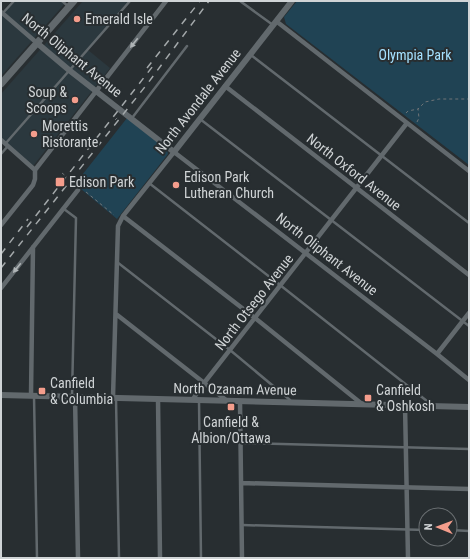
<svg xmlns="http://www.w3.org/2000/svg" width="470" height="559" viewBox="0 0 470 559" font-family="'Roboto Condensed',sans-serif">
  <style>
    .built { fill: #2b383e }
    .green { fill: #204354 }
    .lines { fill: none; stroke-linecap: round; stroke-linejoin: round }
    .path { stroke: #6f7477; stroke-width: 1; stroke-dasharray: 3 3; stroke-linecap: butt }
    .service { stroke: #62696d; stroke-width: 2.5 }
    .minor { stroke: #62696d; stroke-width: 4.5 }
    .tertiary { stroke: #62696d; stroke-width: 6 }
    .secondary { stroke: #62696d; stroke-width: 7 }
    .rail { stroke: #a3a8aa; stroke-width: 1.5; stroke-dasharray: 7 7; stroke-linecap: butt }
    .oneway { fill: #afb4b6 }
    .poi-dot { fill: #f49d8c; stroke: #282e31; stroke-width: 1.5 }
    .labels { text-anchor: middle; dominant-baseline: central; stroke-width: 4; stroke-linejoin: round; paint-order: stroke }
    .poi-label { font-size: 14px; fill: #d0d4d6; stroke: #282e31; text-anchor: start }
    .street-label { font-size: 14px; fill: #d0d4d6; stroke: #282e31 }
    .park-label { font-size: 14px; fill: #a5e1ff; stroke: #282e31 }
  </style>
  <rect width="100%" height="100%" fill="#282e31"/>
  <path class="built" d="M14,1H67L1,76V16Z
    M83,1H131L88,50L110,68L33,166L1,138V94Z"/>
  <path class="green" d="M297,1H469V165L286,24L284,17Z
    M127,118L167,150L168,154L117,219L75,184Z"/>
  <g class="lines">
    <path class="path" d="M406,113L408,111L418,109
      M115,120L118,117
      M417,122L419,118L418,109L425,102L439,99H469
      M62,173L67,177
      M86,192L114,215"/>
    <path class="service" d="M62,1L69,7
      M240,1L273,25
      M1,15L14,1
      M251,55L469,223
      M132,118L187,46
      M200,119L469,326
      M6,143L130,1
      M1,154L8,146
      M149,183L280,285L432,405
      M64,209L76,218L72,396
      M117,262L230,350L290,400
      M34,396L37,558
      M116,399L119,558
      M199,400L201,558
      M241,443L469,449
      M242,525L426,530
      M450,530L469,531"/>
    <path class="minor" d="M1,12L37,43
      M276,21L469,171
      M225,86L469,275
      M1,140L35,170
      M123,216L255,318L362,404
      M1,225L33,185L35,179V170L166,1
      M1,288L78,190
      M116,314L226,400
      M437,354L469,313
      M31,395L33,247
      M75,396L78,558
      M113,397L118,226L123,216L174,152L437,354L469,380
      M158,399L160,558
      M193,399L204,383L407,123
      M240,401L242,558
      M405,405L408,558
      M241,483L469,489"/>
    <path class="tertiary" d="M37,43L69,70L174,152L292,1
      M1,395L469,407"/>
    <path class="secondary" d="M1,84L74,1"/>
    <path class="rail" d="M147,68L200,1
      M27,227L153,66
      M1,254L28,219
      M1,268L148,83L209,1"/>
  </g>
  <defs><path id="oneway-solid" d="M-6-.8H1V-3.2L6.5 0L1 3.2V.8H-6Z"/></defs>
  <g class="oneway">
    <use href="#oneway-solid" transform="translate(134 43) rotate(128)"/>
    <use href="#oneway-solid" transform="translate(17 268) rotate(129)"/>
  </g>
  <g class="poi-dot">
    <circle cx="77" cy="19" r="4"/>
    <circle cx="75" cy="100" r="4"/>
    <circle cx="34" cy="134" r="4"/>
    <rect x="55" y="177" width="10" height="10" rx="2"/>
    <circle cx="176" cy="185" r="4"/>
    <rect x="38" y="387" width="8" height="8" rx="2"/>
    <rect x="364" y="394" width="8" height="8" rx="2"/>
    <rect x="227" y="403" width="8" height="8" rx="2"/>
  </g>
  <g class="labels">
    <g class="poi-label">
      <text x="85" y="19">Emerald Isle</text>
      <text x="67" y="92" text-anchor="end">Soup &amp;<tspan x="67" dy="16">Scoops</tspan></text>
      <text x="42" y="126">Morettis<tspan x="42" dy="16">Ristorante</tspan></text>
      <text x="184" y="177">Edison Park<tspan x="184" dy="16">Lutheran Church</tspan></text>
      <text x="69" y="182">Edison Park</text>
      <text x="50" y="383">Canfield<tspan x="50" dy="16">&amp; Columbia</tspan></text>
      <text x="376" y="390">Canfield<tspan x="376" dy="16">&amp; Oshkosh</tspan></text>
      <text x="231" y="422" text-anchor="middle">Canfield &amp;<tspan x="231" dy="16">Albion/Ottawa</tspan></text>
    </g>
    <g class="street-label">
      <text transform="translate(72 55) rotate(39)">North Oliphant Avenue</text>
      <text transform="translate(198 101) rotate(-52)">North Avondale Avenue</text>
      <text transform="translate(354 172) rotate(38)">North Oxford Avenue</text>
      <text transform="translate(327 254) rotate(38)">North Oliphant Avenue</text>
      <text transform="translate(254 302) rotate(-52)">North Otsego Avenue</text>
      <text transform="translate(235 389) rotate(1)">North Ozanam Avenue</text>
    </g>
    <g class="park-label">
      <text x="415" y="55">Olympia Park</text>
    </g>
  </g>
  <rect width="470" height="559" fill="none" stroke="#d0d4d6" stroke-width="4"/>
  <g transform="translate(438 527) rotate(271)"><circle r="19" fill="#282e31" stroke="#6b7073"/>
  <path d="M0-3L7 15L0 10L-7 15Z" fill="#f49d8c"/>
  <text y="-6" font-size="11" font-weight="bold" text-anchor="middle" fill="#d0d4d6">N</text>
  </g>
</svg>
